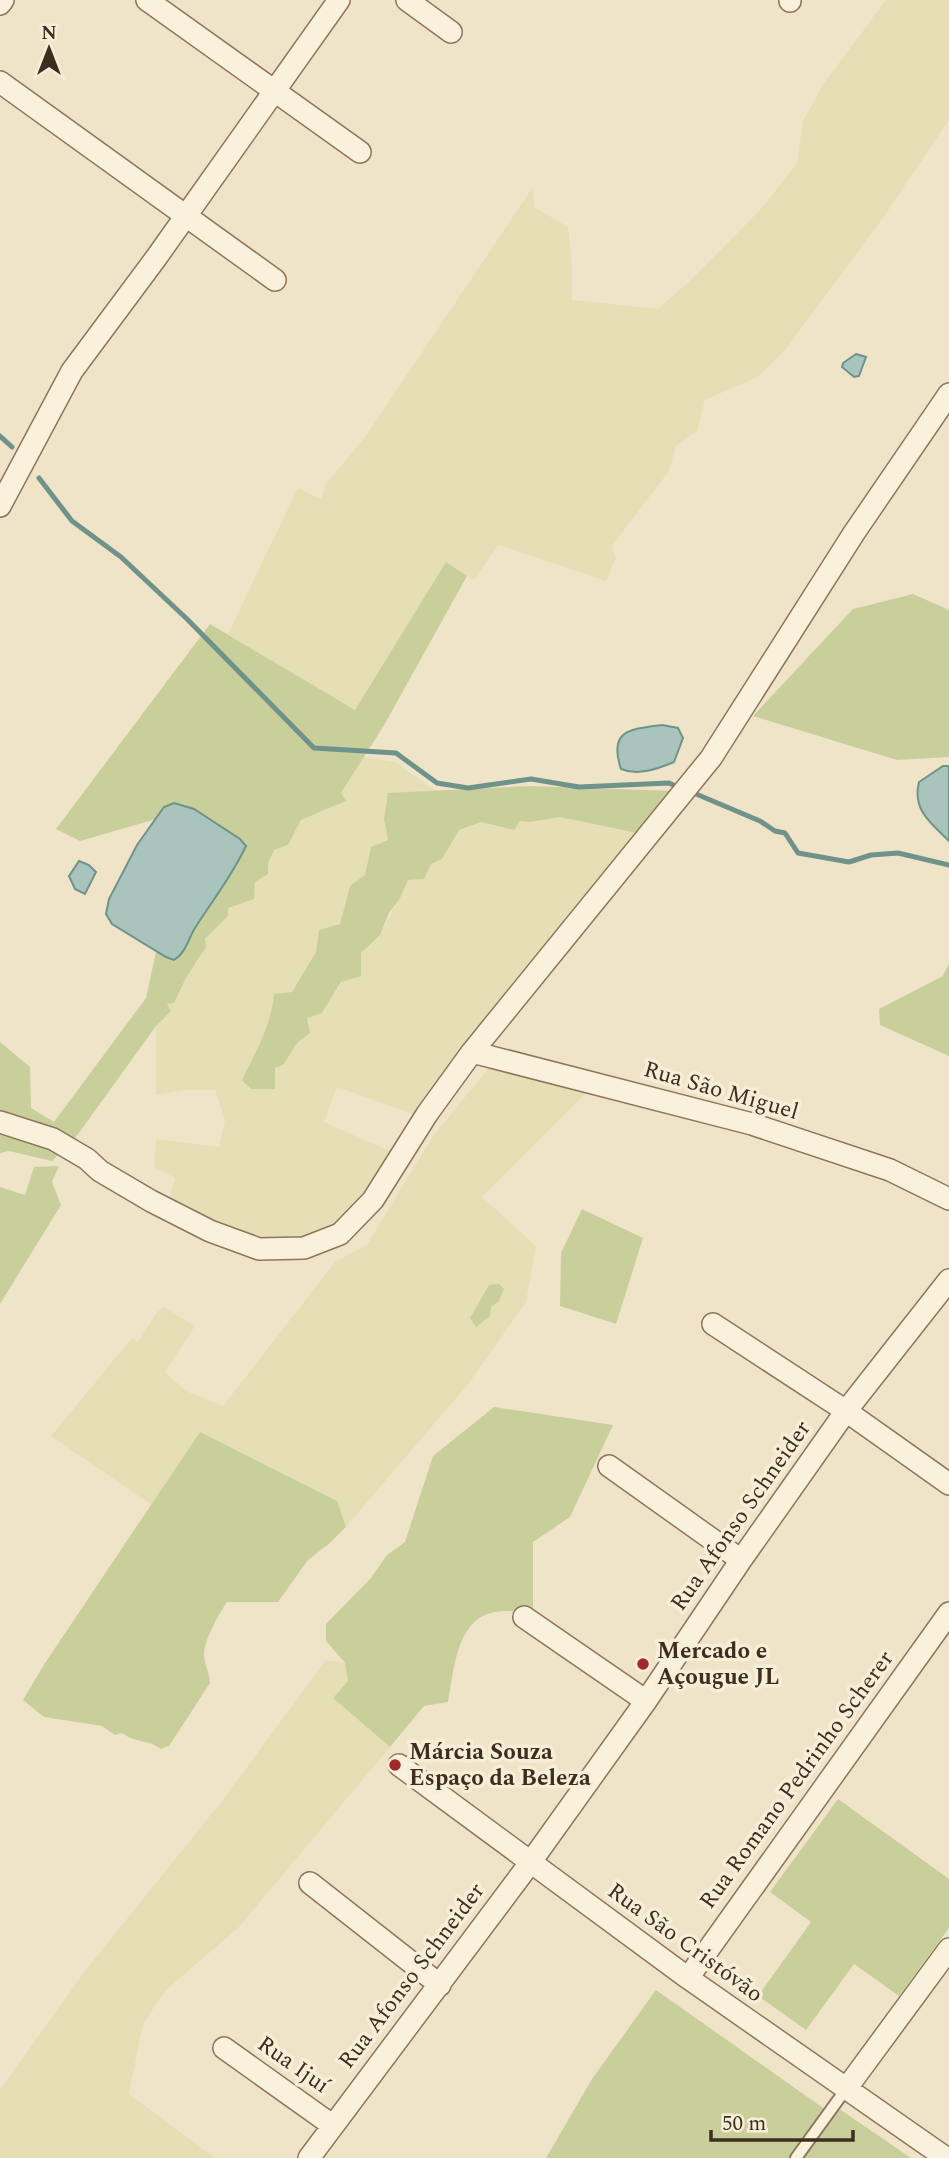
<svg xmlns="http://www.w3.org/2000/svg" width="949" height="2158" viewBox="0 0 949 2158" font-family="Spectral,serif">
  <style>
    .farmland { fill: #e6deb5 }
    .green { fill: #c9cf9b }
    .water { fill: #a9c4bc; stroke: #6f938a; stroke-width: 2 }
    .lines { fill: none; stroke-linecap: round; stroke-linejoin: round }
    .stream { stroke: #6f938a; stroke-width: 5 }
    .lane-casing { stroke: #8d765c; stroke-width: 14 }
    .street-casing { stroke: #8d765c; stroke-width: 24 }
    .lane { stroke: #faf1dc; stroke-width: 10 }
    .street { stroke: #faf1dc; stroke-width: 21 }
    .poi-dot { fill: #9e2a2b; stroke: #f7eed8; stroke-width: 2.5 }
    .labels { text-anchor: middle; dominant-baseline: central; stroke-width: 7; stroke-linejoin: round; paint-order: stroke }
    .street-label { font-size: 23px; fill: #3d2e20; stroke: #f7eed8 }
    .poi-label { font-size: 23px; font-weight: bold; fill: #3d2e20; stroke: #f7eed8; text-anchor: start }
  </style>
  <rect width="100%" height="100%" fill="#f0e4c8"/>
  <path class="farmland" d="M886,0H949V120L885,215L785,350L757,377L705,400L697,431L676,446L669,471L612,546L616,558L606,581L498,545L474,580L446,563L355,710L228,634L298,488L321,499L326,484L365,437L533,187L534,207L568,227L572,266V300L658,309L691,280L761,209L797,163L803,121L824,83Z
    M364,757L395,762L436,791L388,794L384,819L388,841L371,847L365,876L350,887L340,924L319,930L316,952L292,992L274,995L272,1016L265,1036L242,1080L284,1064L297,1043L310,1033L306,1018L322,1013L361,953L380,935L408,880L424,879L431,864L459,830L481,822L514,830L520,821L530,822L560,817L637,833L422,1117L337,1087L324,1122L408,1159L315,1245H262L166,1210L175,1178L154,1167L156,1139L219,1147L225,1120L215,1090H184L156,1095V1026L171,1011L167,1004L174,1003L186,978L199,959L205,939L228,916V907L255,881L274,850L288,845L301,820L345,802L341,793Z
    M489,1068L588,1091L482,1197L536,1246L526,1302L469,1383L346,1527L337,1501L201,1433L152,1505L51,1436L132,1338L138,1342L157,1312L164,1307L195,1326L165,1372L186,1391L223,1406L335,1262L367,1245L433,1136Z
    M326,1660L346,1663L348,1681L333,1698L390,1747L238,1928L165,1991L143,2024L129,2094L215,2158H0V2090L85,1971L222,1801Z"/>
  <path class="green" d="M446,562L467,576L383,727L341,793L346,801L301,820L288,845L274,850L268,863V874L255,882L254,899L228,908V916L205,939L206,947L186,978L174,1003L167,1004L171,1011L156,1026L76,1137L52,1161L9,1151L0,1153V1042L30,1067L31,1108L54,1122L146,998L156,952L166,957L180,956L194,930L238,864L240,839L194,809L174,803L164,807L156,819L80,841L56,829L210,624L355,710Z
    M913,594L949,610V757L897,760L753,716L853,609Z
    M530,786L675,791L637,833L560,817L530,822L520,821L514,830L481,822L459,830L442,859L431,864L424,879L408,880L400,898L389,913L380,935L361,953V976L341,982L322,1013L307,1018L310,1033L297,1043L284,1064L275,1068V1089H251L242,1080C256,1051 271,1027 274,994L292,992L316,952L319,930L340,924L350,886L365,875L371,847L388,840L384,819L388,793Z
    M949,963V1056L880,1025L879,1009L943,976Z
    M59,1166L52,1182L61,1205L0,1304V1187L25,1195L34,1167Z
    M582,1209L643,1238L616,1324L560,1306L561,1253Z
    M499,1284L504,1289L499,1301L491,1307L490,1316L476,1327L470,1318L489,1285Z
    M494,1407L613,1425L570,1517L533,1542V1612C521,1612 507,1610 495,1612C456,1618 454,1672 448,1702L424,1706L390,1747L333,1698L348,1681L345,1663L326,1641V1624L370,1579L387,1555L405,1542L433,1456Z
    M200,1432L337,1501L346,1527L330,1543L308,1560L278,1602H227C219,1614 204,1640 204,1655C204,1664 210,1673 210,1683L169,1746L161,1749C148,1739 137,1744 122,1733L115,1735L102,1726L44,1717L23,1700L45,1663Z
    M838,1799L949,1879V1928L899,1996L854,1964L806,2030L758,1996L811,1922L770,1892Z
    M656,1990L826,2110L789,2158H546L592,2079Z
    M838,2108L911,2158H802Z"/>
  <path class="water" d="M856,354L866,357L859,376L854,377L842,367L843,363Z
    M662,725L678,728L683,738L674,762C657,769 638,776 621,769C608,730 630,729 662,725Z
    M943,766H949V841C931,823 912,810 919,782Z
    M174,803L194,809L240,839L246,846C232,876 212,901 195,928C188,939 186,953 174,960L166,957L112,924L106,914L109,899L137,845L164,807Z
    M79,861L89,865L96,872L85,894L75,889L69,876Z"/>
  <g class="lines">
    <path class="stream" d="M0,436L12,447
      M39,478L72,521L121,557L187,619L314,748L396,753L437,783L468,788L531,779L579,787L669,783L680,788
      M689,791L760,821L775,831L785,833L798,853L849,862L871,855L898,853L949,865"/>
    <g class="lane-casing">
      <path id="lane" d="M796,2158L846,2089"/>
    </g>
    <g class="street-casing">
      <path id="street" d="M147,0L360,152
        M407,0L451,32
        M790,1V0
        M0,4L3,0
        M0,82L275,280
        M0,506L72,371L156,258L339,0
        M472,1052L752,1124L890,1170L949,1199
        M0,1122L53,1139L87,1159L100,1171L151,1201L210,1231L259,1249L304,1248L340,1234L373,1200L427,1114L472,1052L711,758L854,533L949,394
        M713,1324L846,1411L949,1484
        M609,1466L741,1560
        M524,1617L646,1701
        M399,1765L688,1978L946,2158
        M310,1883L440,1985
        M688,1978L949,1613
        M224,2048L332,2125
        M846,2089L949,1949
        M309,2158L530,1863L646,1701L741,1560L846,1411L949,1280"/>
    </g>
    <use href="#lane" class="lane"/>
    <use href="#street" class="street"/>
  </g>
  <g class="poi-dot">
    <circle cx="643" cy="1664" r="7"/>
    <circle cx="395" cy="1765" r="7"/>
  </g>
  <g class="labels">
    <g class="street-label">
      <text transform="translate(721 1091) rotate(16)">Rua São Miguel</text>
      <text transform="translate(741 1516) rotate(-55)">Rua Afonso Schneider</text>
      <text transform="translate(797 1780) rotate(-54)">Rua Romano Pedrinho Scherer</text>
      <text transform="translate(685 1943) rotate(36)">Rua São Cristóvão</text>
      <text transform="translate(412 1976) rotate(-53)">Rua Afonso Schneider</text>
      <text transform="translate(293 2065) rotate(35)">Rua Ijuí</text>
    </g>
    <g class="poi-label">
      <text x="657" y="1651">Mercado e<tspan x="657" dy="26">Açougue JL</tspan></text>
      <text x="409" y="1752">Márcia Souza<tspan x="409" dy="26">Espaço da Beleza</tspan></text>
    </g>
  </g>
  <g transform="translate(49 49)" stroke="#f7eed8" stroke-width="5" paint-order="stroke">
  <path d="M0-5L12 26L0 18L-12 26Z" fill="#3d2e20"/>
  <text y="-10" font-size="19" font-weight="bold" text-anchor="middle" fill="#3d2e20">N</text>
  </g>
  <path d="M711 2130v10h142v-10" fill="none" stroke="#3d2e20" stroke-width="3.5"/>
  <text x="722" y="2130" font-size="21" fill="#3d2e20" stroke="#f7eed8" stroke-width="5" paint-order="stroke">50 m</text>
</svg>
